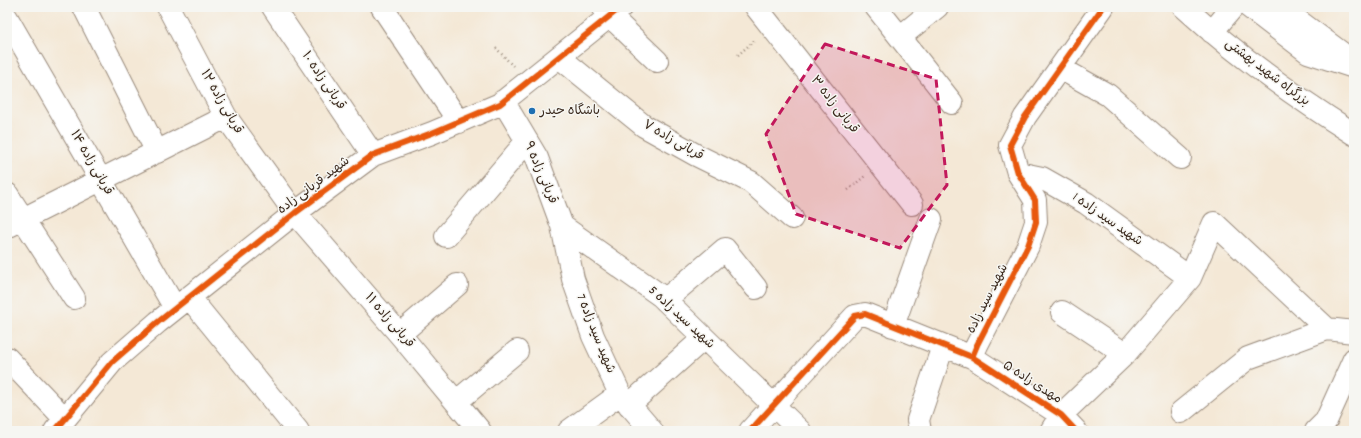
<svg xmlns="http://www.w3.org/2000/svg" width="1361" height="438" viewBox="0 0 1361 438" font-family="Dekko,'Playpen Sans Arabic',sans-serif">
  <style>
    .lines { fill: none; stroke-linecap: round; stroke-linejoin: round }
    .minor-casing { stroke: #98897a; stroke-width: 24 }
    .highway-casing { stroke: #98897a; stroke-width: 24 }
    .path { stroke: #98897a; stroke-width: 2.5; stroke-dasharray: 1 3; stroke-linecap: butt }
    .minor { stroke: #fff; stroke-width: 22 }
    .highway { stroke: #fff; stroke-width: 22 }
    .cycleway-casing { stroke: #f6f6f2; stroke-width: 8 }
    .cycleway { stroke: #e8590c; stroke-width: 6 }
    .marked { fill: #c2185b; fill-opacity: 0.2; stroke: #c2185b; stroke-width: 3; stroke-dasharray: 8 5; stroke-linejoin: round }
    .poi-dot { fill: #1f6fb2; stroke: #f6f6f2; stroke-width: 1.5 }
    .labels { text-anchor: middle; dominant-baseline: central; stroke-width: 3; stroke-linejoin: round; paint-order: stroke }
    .street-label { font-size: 13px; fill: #3b2a1e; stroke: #f6f6f2 }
    .poi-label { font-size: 13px; fill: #3b2a1e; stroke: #f6f6f2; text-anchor: start }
  </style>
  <rect width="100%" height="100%" fill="#f6f6f2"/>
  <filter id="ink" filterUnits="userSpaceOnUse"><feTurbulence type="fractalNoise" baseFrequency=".025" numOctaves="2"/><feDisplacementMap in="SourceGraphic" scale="8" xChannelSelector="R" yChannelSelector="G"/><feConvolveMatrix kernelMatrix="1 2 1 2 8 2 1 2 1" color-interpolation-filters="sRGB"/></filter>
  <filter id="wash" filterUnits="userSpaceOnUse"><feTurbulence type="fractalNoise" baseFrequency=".012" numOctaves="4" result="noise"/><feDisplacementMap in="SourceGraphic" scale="16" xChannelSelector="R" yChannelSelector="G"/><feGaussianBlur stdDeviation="0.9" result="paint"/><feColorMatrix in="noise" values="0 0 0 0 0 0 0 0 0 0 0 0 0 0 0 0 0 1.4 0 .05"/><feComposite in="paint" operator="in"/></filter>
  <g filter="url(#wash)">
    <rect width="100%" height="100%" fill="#f4e8d6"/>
  </g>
  <g filter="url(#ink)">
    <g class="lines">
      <g class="minor-casing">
        <path id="minor" d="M84,7L157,152
          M168,7L226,117L295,213L402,337L480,431
          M273,7L373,155
          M382,7L459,122
          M603,7L610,16L657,61
          M756,7L912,204
          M876,7L952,103
          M7,18L175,308
          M900,37L937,7
          M559,57L644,126L696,155L751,182L792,218
          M1060,68L1108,95L1180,158
          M503,101L537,158L562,226L573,279L593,336L620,394L652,431
          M1018,173L1042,178L1086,203L1190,278
          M7,194L74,298
          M562,226L661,296L800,431
          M7,227L226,117
          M446,236L527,141
          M189,297L298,431
          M665,300L725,249L756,288
          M1062,312L1125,354
          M893,326L931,219
          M400,334L457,285
          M972,357L977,345L1028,246L1036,222L1035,200L1018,173L1010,145L1025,117L1103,7
          M7,358L64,418
          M456,402L517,351
          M629,405L704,338
          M1181,412L1248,358L1327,329L1354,332
          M55,431L112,362L158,322L295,213L373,155L432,133L500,104L621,7
          M569,431L620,394
          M750,431L855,316L865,314L972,357L1061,415L1076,431
          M920,431L918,420L943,346
          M1051,431L1061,415L1125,354L1190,278L1214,223L1327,329
          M1316,431L1326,421L1354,359"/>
      </g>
      <g class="highway-casing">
        <path id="highway" d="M1184,7C1236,55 1294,96 1354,134
          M1249,7L1308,52L1354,67
          M1280,7L1351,60
          M1212,32L1233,7"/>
      </g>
      <path class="path" d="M496,48L513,66
        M738,55L755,40
        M848,190L865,176"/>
      <use href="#minor" class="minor"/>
      <use href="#highway" class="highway"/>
      <g class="cycleway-casing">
        <path id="cycleway" d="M972,357L977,345L1028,246L1036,222L1035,200L1018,173L1010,145L1025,117L1103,7
          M55,431L112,362L158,322L295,213L373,155L432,133L500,104L621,7
          M750,431L855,316L865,314L972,357L1061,415L1076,431"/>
      </g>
      <use href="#cycleway" class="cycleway"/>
    </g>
  </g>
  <path class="marked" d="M825,44L936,79L947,185L900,248L796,214L766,134Z"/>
  <circle class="poi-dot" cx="532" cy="111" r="4"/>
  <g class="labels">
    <g class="street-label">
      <text transform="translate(1267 73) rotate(37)">بزرگراه شهید بهشتی</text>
      <text transform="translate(323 81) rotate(56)">قربانی زاده ۱۰</text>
      <text transform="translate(221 102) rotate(60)">قربانی زاده ۱۲</text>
      <text transform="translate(834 105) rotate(52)">قربانی زاده ۳</text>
      <text transform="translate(673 141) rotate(30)">قربانی زاده ۷</text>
      <text transform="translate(91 163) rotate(60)">قربانی زاده ۱۴</text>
      <text transform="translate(540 173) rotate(67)">قربانی زاده ۹</text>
      <text transform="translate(314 186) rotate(-37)">شهید قربانی زاده</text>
      <text transform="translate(1107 220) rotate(35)">شهید سید زاده 1</text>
      <text transform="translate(988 299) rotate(-63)">شهید سید زاده</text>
      <text transform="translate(681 318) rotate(43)">شهید سید زاده 5</text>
      <text transform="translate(389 321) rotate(49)">قربانی زاده ۱۱</text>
      <text transform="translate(595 334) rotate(68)">شهید سید زاده 7</text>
      <text transform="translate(1032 383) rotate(33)">مهدی زاده ۵</text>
    </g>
    <g class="poi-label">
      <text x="540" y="111">باشگاه حیدر</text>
    </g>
  </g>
  <rect width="1361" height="438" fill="none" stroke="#f6f6f2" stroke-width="24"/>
</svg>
